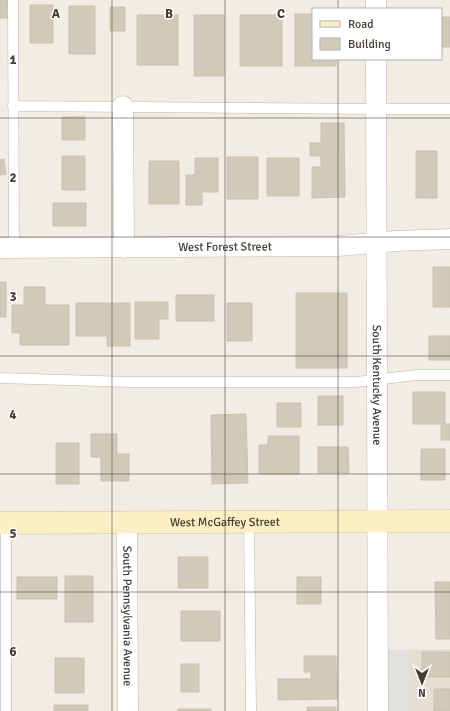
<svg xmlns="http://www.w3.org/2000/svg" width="450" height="711" viewBox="0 0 450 711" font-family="Signika,sans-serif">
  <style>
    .residential { fill: #e5dfd2 }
    .parking { fill: #e2e0dc }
    .building { fill: #d2c9ba; stroke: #cdc1ad }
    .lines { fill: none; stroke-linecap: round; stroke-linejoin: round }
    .lane-casing { stroke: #bfb8aa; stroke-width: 11 }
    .street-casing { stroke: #bfb8aa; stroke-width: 21 }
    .secondary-casing { stroke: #d0c195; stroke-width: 23 }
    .lane { stroke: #fff; stroke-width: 10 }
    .street { stroke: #fff; stroke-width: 20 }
    .secondary { stroke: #fcefc3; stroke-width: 22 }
    .grid { fill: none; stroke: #433d34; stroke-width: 1; stroke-opacity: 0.55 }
    .labels { text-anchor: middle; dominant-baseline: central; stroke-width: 3; stroke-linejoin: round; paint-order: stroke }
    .street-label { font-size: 12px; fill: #433d34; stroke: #fff }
    .grid-label { font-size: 13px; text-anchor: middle; font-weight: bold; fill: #433d34; stroke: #fff; stroke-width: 3; stroke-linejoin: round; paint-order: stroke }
  </style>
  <rect width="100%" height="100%" fill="#f1ede4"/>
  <path class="residential" d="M450,649V711H378V650Z"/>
  <path class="parking" d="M378,650H409V711H378Z"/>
  <path class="building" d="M0,0H9V18H0Z
    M30,5H53V43H30Z
    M69,6H95V54H69Z
    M110,7H125V31H110Z
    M295,14H313V59H336V66H295Z
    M137,15H178V65H137Z
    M194,15H224V76H194Z
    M240,15H282V66H240Z
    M441,17H450V47H441Z
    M62,117H85V140H62Z
    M321,123H344L345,197L312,198V167H321V156H310V143H321Z
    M416,151H437V198H416Z
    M62,156H85V190H62Z
    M227,157H258V199H227Z
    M195,158H218V192H202V205H186V175H195Z
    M267,158H299V196H267Z
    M4,159L6,174L0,175V160Z
    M149,161H179V204H149Z
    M53,203H86V226H53Z
    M433,267H450V307H433Z
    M0,282H6V317H0Z
    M24,287H45V305H69V345H20V333H12V305H24Z
    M296,293H347V368H296Z
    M176,295H214V321H176Z
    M135,302H168V319H159V339H135Z
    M76,303H130V346H107V336H76Z
    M227,303H252V341H227Z
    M429,336H450V360H429Z
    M413,392H445V424H450V440H441V424H413Z
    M318,396H343V425H318Z
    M277,403H301V427H277Z
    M246,414L248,483L212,484L211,415Z
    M91,434H117V454H129V481H101V457H91Z
    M268,436H299V474H259V445H268Z
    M56,443H79V484H56Z
    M318,447H348L349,473H318Z
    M421,449H445V480H421Z
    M178,557H208V588H178Z
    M65,576H93V622H65Z
    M17,577H57V599H17Z
    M297,577H321V604H297Z
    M435,582H450V639H436Z
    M181,611H220V641H181Z
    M422,652H450V677H422Z
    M304,656H336L337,699L278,700V679H311V672H304Z
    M55,658H84V693H55Z
    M181,664H199V692H181Z
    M434,689H450V711H434Z
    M54,705H88V711H54Z
    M307,707H336V711H307Z
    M178,709H211V711H178Z"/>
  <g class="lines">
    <g class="lane-casing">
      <path id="lane" d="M13,0L14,248
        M13,106L377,109H450
        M0,378L129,382H356L417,375H450
        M249,521L251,711
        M6,711V523"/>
    </g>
    <g class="street-casing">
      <g id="street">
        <path d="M376,0V9"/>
        <path id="s1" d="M376,59L378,711"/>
        <path d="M123,106L124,248"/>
        <path id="s2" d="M0,248L338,246L396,241L450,239"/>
        <path id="s3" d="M127,522L128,711"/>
      </g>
    </g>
    <g class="secondary-casing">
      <g id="secondary">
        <path id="s4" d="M0,523L450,521"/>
      </g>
    </g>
    <use href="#lane" class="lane"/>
    <use href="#street" class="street"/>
    <use href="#secondary" class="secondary"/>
  </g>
  <path class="grid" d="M112,0V711M225,0V711M338,0V9M338,59V711M0,118H450M0,237H450M0,356H450M0,474H450M0,592H450"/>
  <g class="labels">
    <g class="street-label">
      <text stroke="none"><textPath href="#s2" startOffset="225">West Forest Street</textPath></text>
      <text stroke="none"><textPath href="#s1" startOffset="326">South Kentucky Avenue</textPath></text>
      <text stroke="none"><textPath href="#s4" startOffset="225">West McGaffey Street</textPath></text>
      <text stroke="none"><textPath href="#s3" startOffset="94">South Pennsylvania Avenue</textPath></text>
    </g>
  </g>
  <g class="grid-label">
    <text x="56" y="18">A</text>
    <text x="169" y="18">B</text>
    <text x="281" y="18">C</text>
    <text x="13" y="64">1</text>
    <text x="13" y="182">2</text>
    <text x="13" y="301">3</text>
    <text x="13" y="419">4</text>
    <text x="13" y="538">5</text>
    <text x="13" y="656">6</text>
  </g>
  <rect x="312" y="8" width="130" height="52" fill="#ffffff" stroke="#b4b1ae"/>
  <rect x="320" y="21" width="20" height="6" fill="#fcefc3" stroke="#b4b1ae"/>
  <text x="348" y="28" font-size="12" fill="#433d34">Road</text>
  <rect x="320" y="38" width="20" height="12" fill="#d2c9ba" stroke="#b4b1ae"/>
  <text x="348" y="48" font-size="12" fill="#433d34">Building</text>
  <g transform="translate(422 683) rotate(180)" stroke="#ffffff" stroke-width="3" paint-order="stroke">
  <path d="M0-3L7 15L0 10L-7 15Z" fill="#433d34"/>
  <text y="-6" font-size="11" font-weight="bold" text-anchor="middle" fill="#433d34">N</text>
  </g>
</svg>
